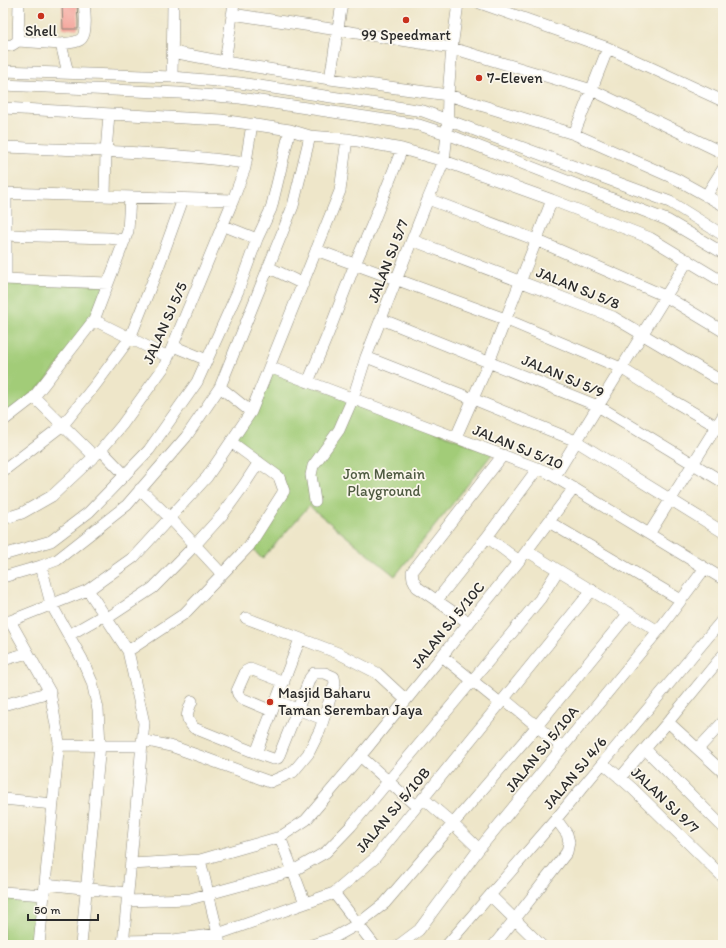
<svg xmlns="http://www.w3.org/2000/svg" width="726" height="948" viewBox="0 0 726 948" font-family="Itim,sans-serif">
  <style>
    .green { fill: #a2cc78; stroke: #667c52 }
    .building { fill: #f4a49b }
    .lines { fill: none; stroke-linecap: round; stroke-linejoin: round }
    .minor-casing { stroke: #8c887a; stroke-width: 12 }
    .minor { stroke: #fff; stroke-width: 11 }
    .poi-dot { fill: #c8321e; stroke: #fbf7ec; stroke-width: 1.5 }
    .labels { text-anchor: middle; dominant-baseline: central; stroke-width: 3.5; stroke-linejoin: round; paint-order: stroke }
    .poi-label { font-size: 15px; fill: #2b2b2b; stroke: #fbf7ec }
    .street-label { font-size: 15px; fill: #2b2b2b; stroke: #fbf7ec }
    .park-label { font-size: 15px; fill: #4f5b42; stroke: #fbf7ec }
  </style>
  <rect width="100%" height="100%" fill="#fbf7ec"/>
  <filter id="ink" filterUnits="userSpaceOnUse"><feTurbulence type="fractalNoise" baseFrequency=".025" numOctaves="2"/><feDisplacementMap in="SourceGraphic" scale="8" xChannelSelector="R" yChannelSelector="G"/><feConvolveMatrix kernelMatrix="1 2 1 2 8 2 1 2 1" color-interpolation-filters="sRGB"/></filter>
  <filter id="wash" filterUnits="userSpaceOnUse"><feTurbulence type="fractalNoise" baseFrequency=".012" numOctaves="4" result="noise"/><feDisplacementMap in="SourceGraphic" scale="16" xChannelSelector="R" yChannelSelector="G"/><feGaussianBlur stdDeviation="0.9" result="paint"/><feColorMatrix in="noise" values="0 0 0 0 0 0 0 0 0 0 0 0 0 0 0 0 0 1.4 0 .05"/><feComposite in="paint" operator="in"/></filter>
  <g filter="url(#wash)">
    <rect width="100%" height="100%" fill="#eee6c9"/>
    <path class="green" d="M3,280L106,285L93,319L45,382L3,420Z
      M271,370L493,453L395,576L309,506L262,559L251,547L286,492L280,475L233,442Z
      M3,894L43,896L38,945H3Z"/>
    <g id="blocks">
      <path class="building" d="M62,3H77L78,21V29H63Z"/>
    </g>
  </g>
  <g filter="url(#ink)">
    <use href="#blocks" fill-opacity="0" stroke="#8c887a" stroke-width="1"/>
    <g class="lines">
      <g class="minor-casing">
        <path id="minor" d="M480,3L608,48L723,101
          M232,14L338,30L452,48L592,90L723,153
          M18,41L61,44
          M3,46L12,45L18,41L19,3
          M172,52L225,62L330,79L448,95L574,134L678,180L723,205
          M225,62L234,3
          M3,71L172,77L240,83L423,111L670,202L723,235
          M68,73L61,44C68,43 78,43 82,38C87,32 85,11 84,3
          M172,77L173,3
          M330,79L342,3
          M3,85L179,93L240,98L419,125L447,134L667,220L723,253
          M3,108L221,120L290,130L310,136L347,139L402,149L444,161L552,200L650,238L723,282
          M574,134L608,48
          M3,147C84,150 165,152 246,163
          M3,193L233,200
          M6,193V279
          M105,196L106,152L109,114
          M706,196L723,169
          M428,199L536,240L665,296L723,331
          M222,225L257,239
          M3,235L108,238L125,240
          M412,240L613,317L723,382
          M316,250L505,319L621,368L670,399L723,430
          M268,267L303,284
          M3,279L108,283
          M381,319L598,406L723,482
          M94,320L168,357
          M173,346L207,360
          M366,357L473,399L576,441L723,532
          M269,367L547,472L723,579
          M308,382L328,334L355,264L372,225L402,149
          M220,387L251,412
          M34,397L94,456
          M3,421L34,397L94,320L128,231L130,197
          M456,437L489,362L552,200
          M101,450L125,475
          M3,471L63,425L96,384L130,338L158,268L183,199
          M555,476L688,260
          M140,489L170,518L222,574
          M315,501L311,475L313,466L339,430L353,398L366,357L428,199L444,161L447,134L448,95L452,48L458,3
          M3,519L22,513L52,496L101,450L122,425L164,367L233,200L245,168L252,124
          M549,522L681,600
          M649,534L723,416
          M487,537L519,561
          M527,551L658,631
          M3,555L51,541L89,512L149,450L197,382L238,291L257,239L271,209L290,130
          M41,566L51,604L82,659L92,682L98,709L100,745L81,945
          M3,577L41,566L57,560L127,505L186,437L220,387L293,206L310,136
          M88,590L128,651L144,723L123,945
          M437,600L487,537L538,468
          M246,618L338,653L377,673L406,700
          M106,619L153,588L195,545L223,514L244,485L259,462
          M10,621L50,692L59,742L39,945
          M3,622L10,621L88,590L134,557L207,477L251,412L340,191L347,139
          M469,623L417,587L413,579L412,572L503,455
          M69,635L104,615
          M128,651L184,614L249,546L284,491L279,477L231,442
          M442,656L500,703
          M3,660L28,653
          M504,699L562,747
          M276,701L323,719
          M3,705L50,692
          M272,711L241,698L238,694L237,691L246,671L250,669L284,682
          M668,722L723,772
          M143,740L174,747L202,757L270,782L293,772L308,754L320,730L335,683L334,677L325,673H314L310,678L278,758L273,759L256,753L194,728C184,718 187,713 192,701
          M59,745L142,746
          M645,749L723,827
          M698,749L723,722
          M256,753L300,639
          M360,756L416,806
          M603,763L633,789L723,877
          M620,778L668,722L723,655
          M423,798L453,824L479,849
          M3,799L53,804
          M280,837L305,903
          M200,860L218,934L220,945
          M131,864L200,860L280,837L306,820L367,748L519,561L574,488
          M45,884L128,893
          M3,892L44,895
          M334,893L374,945
          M490,895L541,945
          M127,901L190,899L293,871L326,852L351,826L457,699L540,599L558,570
          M123,941L173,940L218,934L334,893L374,859L592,590
          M312,945L333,938L358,924L385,903L537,726L629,613
          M399,945L419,930L479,849L658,631L705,568
          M447,945L556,819L723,619
          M494,945L515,919L567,852L569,842L567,834L556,819"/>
      </g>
      <use href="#minor" class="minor"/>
    </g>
  </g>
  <g class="poi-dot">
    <circle cx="41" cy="16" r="4"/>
    <circle cx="406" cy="20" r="4"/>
    <circle cx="479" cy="78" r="4"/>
    <circle cx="270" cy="702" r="4"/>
  </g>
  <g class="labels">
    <g class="poi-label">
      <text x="41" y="31">Shell</text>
      <text x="406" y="35">99 Speedmart</text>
      <text x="487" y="78" text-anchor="start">7-Eleven</text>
      <text x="278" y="693" text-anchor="start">Masjid Baharu<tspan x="278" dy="17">Taman Seremban Jaya</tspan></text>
    </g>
    <g class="street-label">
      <text transform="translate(388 261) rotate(-69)">JALAN SJ 5/7</text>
      <text transform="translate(578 288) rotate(22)">JALAN SJ 5/8</text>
      <text transform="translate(165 323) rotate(-66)">JALAN SJ 5/5</text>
      <text transform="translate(563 376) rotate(23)">JALAN SJ 5/9</text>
      <text transform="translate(518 447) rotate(22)">JALAN SJ 5/10</text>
      <text transform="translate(448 625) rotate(-51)">JALAN SJ 5/10C</text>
      <text transform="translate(542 749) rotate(-51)">JALAN SJ 5/10A</text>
      <text transform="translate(575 773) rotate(-50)">JALAN SJ 4/6</text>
      <text transform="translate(665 800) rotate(44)">JALAN SJ 9/7</text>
      <text transform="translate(393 810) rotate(-50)">JALAN SJ 5/10B</text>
    </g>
    <g class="park-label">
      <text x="384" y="474">Jom Memain<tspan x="384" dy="17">Playground</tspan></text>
    </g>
  </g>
  <rect width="726" height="948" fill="none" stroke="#fbf7ec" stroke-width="16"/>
  <path d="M28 914v6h70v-6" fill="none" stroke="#2b2b2b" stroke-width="2"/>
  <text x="34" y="914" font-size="12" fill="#2b2b2b" stroke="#fbf7ec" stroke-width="3" paint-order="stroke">50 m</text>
</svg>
